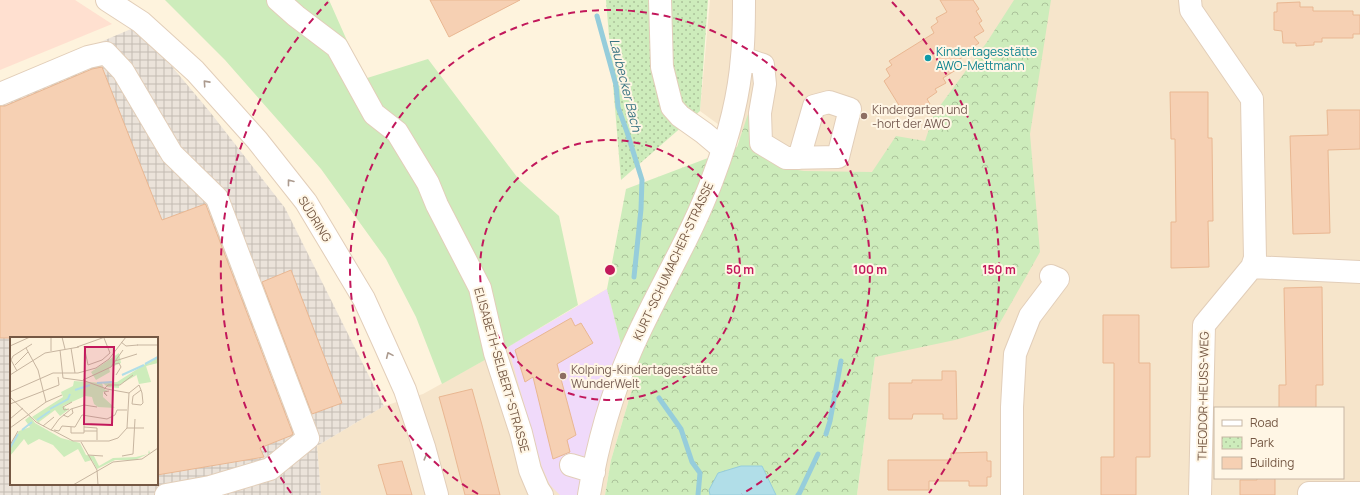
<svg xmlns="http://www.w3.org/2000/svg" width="1360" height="495" viewBox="0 0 1360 495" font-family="Manrope,sans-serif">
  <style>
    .residential { fill: #f6e5cb; fill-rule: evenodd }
    .commercial { fill: #ffe0d0 }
    .industrial { fill: url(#industrial-grid); fill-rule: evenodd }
    .education { fill: #f0dafa }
    .green { fill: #cdecbb }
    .forest { fill: url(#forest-crowns) }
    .park { fill: url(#park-dots) }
    .water { fill: #b1dee8; stroke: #96cddb }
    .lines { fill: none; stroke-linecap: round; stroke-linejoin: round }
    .stream { stroke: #96cddb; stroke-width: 5 }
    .building { fill: #f6d0b3; stroke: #e9b792 }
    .minor-casing { stroke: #e2ceb9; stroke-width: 24 }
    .minor { stroke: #fff; stroke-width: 22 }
    .oneway { stroke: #ac9b8f }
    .ring { fill: none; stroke: #c2185b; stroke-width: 2; stroke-dasharray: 7 5 }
    .culture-dot { fill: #0f9aa8; stroke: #fff6e5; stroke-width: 1.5 }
    .education-dot { fill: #8d6e63; stroke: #fff6e5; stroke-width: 1.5 }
    .labels { text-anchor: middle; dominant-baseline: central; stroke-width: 4; stroke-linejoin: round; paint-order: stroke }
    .culture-label { font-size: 12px; fill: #0d838f; stroke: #fff6e5; text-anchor: start }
    .education-label { font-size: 12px; fill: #785e54; stroke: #fff6e5; text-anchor: start }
    .street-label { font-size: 12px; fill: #755844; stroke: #fff6e5 }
    .water-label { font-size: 13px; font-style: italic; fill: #3a7483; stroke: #fff6e5 }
    .inset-river { fill: none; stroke: #b1dee8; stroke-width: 2 }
    .inset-road { fill: none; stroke: #c7b5a0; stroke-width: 1 }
    .view { fill: #c2185b; fill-opacity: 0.15; stroke: #c2185b; stroke-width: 2 }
    .inset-edge { fill: none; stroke: #755844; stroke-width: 2 }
    .centre { fill: #c2185b; stroke: #fff6e5; stroke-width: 2 }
    .ring-label { font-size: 12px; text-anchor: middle; font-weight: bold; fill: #c2185b; stroke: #fff6e5; stroke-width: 4; stroke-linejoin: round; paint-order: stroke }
  </style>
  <defs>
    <pattern id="industrial-grid" width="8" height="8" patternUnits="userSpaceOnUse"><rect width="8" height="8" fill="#ebe3da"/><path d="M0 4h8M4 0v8" fill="none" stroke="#c3bbb2"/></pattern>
    <pattern id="forest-crowns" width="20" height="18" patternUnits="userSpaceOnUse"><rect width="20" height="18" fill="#cdecbb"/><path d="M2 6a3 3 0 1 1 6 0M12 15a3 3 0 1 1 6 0" fill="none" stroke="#abc29a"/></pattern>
    <pattern id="park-dots" width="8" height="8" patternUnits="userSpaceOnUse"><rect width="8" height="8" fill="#cdecbb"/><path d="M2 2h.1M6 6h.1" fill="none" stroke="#abc29a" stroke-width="1.8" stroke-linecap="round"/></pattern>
  </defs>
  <rect width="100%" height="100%" fill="#fef3dd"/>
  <path class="residential" d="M710,0H1360V495H857L889,249L700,111ZM1215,408H1343V478H1215Z
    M607,289L621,344L633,386L611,460L605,495H321L317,446L384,406L423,394L508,347Z"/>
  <path class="commercial" d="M0,0H75L112,24L0,70Z"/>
  <path class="industrial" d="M138,26L210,112L285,208L384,406L317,446L321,495H0V85ZM11,338H157V484H11Z"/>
  <path class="education" d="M607,289L621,344L601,405L579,495H560L550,485L542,467L508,347Z"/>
  <path class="green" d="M165,0H329L364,79L428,59L520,181L559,216L578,305L508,347L442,384L416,317L386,259L321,169L225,60Z"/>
  <path class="forest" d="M1014,0H1051L1030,134L1040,252L997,328L955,340L875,357L857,495H605L611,460L633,386L621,344L607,289L626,189L737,147L760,78L756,144L785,168L804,171L872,172L896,136L925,141L934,114L987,42Z"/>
  <path class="park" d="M606,0H708L700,111L621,180Z"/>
  <path class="water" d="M741,466H762L776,495H710L709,490L718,473Z"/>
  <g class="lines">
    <path class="stream" d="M597,16L616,85L618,107L627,132L642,180L641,209L634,277
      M659,398L681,429L692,462L700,473L698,495
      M826,434L830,421L841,361
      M798,495L799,494L818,454"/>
  </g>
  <path class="building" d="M430,0H520L449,37Z
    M940,0H973L979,9L976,11L982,21L979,23L984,31L974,37L979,43L964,53L966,55L955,62L959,68L943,78L946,83L935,89L937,92L927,99L930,104L914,115L911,111L905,115L884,81L890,76L886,69L892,65L889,61L934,33L931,27L938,22L936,18L947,12Z
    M1300,2V7H1313V11H1353V15H1360V34H1353V38H1322V42H1314V45L1296,46V43H1283L1282,31L1274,30V12H1277V3Z
    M102,67L162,220L205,204L206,205L293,434L290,436L260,448L264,457L157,475V338H0V106H5L92,69Z
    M1170,92H1208V138H1212L1213,221H1208L1209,267L1171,268V222H1176L1175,139H1171Z
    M1327,110H1360V149L1328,150L1330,233L1293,234L1290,136L1328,135Z
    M291,270L342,403L312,414L262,282Z
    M1322,287L1323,385H1316V408H1279V385H1286L1284,288Z
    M1103,315H1139V363H1150V457H1136V495H1101V457H1114V363H1103Z
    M571,318L575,326L581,323L593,343L557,364L576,435L567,440L570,452L553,459L533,377L525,382L515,350Z
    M942,371H956L957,419H943V414H913L912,419H889V383H912V380H942Z
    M472,389L482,425L500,495H465L449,433L439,397Z
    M987,452V461H991V477H987V486H969V481H929V490H888V460H951V453Z
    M402,461L412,495H387L378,465Z
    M1257,478H1275V495H1240V480H1257Z"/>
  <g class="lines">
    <g class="minor-casing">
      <path id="minor" d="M107,0L141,22L195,71L257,140L306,202L364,299L384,343L405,390L424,447L437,495
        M278,0L296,16L337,47L374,114L397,132L428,183L437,205L480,288L495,353L521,433L530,470L538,489L542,495
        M660,0L662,67L672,107L680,116L704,133L723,149
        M1190,0L1191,10L1252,99L1255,258L1252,267L1204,325L1200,495
        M742,58L763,65L765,84L760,113L761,143L786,158L838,157L850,109L829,102L814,106L799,158
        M0,94L88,57L106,53L123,71L172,154L217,198L308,438L270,469L210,487L166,495
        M1252,267L1360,272
        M571,465L594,472
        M1309,493H1360
        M589,495C597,446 611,396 631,350C657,291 692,236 714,175C728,138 739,97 742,57C744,38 744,19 744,0
        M1012,495V407L1015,354L1030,316L1058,279L1051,276"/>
    </g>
    <use href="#minor" class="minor"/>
  </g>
  <defs><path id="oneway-chevron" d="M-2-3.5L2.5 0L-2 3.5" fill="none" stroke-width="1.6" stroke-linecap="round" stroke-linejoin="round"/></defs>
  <g class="oneway">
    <use href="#oneway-chevron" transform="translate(206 83) rotate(-132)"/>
    <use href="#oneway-chevron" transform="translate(290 182) rotate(-128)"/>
    <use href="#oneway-chevron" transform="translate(389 355) rotate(-114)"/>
    <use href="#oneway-chevron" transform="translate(427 457) rotate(-105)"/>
  </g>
  <g class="ring">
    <circle cx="610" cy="270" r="130"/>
    <path d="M478 494A260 260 0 1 1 742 494"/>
    <path d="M291 493A389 389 0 0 1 328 2M892 2A389 389 0 0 1 929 493"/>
  </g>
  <circle class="culture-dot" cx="928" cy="58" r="4"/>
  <g class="education-dot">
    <circle cx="864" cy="116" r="4"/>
    <circle cx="563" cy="376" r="4"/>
  </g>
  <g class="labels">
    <g class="culture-label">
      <text x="936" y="51">Kindertagesstätte<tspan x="936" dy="14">AWO-Mettmann</tspan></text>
    </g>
    <g class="education-label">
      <text x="872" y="109">Kindergarten und<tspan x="872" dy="14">-hort der AWO</tspan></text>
      <text x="571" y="369">Kolping-Kindertagesstätte<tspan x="571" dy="14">WunderWelt</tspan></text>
    </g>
    <g class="street-label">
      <text transform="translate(315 219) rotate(58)">SÜDRING</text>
      <text transform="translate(673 261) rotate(-65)">KURT-SCHUMACHER-STRASSE</text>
      <text transform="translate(502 370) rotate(74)">ELISABETH-SELBERT-STRASSE</text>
      <text transform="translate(1203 396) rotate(-89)">THEODOR-HEUSS-WEG</text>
    </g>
    <g class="water-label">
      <text transform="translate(626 85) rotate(76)">Laubecker Bach</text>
    </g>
  </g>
  <g transform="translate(10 337)">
    <rect width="148" height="148" fill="#fef3dd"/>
    <path d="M109,16L111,26L99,31L100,35L86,43L81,35ZM148,20V26L136,29L141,45L129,47L126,36Z" fill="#cdecbb"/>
    <path d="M64,44L92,46L94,52L98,54L93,55V60L105,71L88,70L84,67L82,60L75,59L53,69L58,73L50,79L45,73L29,85L31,88L22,80L53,60L51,55L63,49ZM20,79L25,86L51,101L70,106L76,118L84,119L89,129L103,121L126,120L138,117L139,113L140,116L125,123H105L87,132L82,123L75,125L68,112L54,120L43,108L29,102L18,108L14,102L0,119V109L9,94L20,90L15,83Z" fill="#cdecbb"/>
    <path d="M148,19L125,39L109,48V51L97,50L93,46L107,45Z" fill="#cdecbb"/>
    <path class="inset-river" d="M135,27L148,20M112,38L134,28M87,46L102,45M65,53L80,48M40,72L58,62L60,57M27,83L40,74M12,93L22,85M0,111L8,97"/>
    <path class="inset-road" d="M41,0V14M52,0L55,12M111,5L116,9L128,8M127,8H148M0,9L20,0M74,9L78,28L92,23L100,16L94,1M67,10L95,0M61,11L65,36M50,13L53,41L75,44L97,52L119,56M105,24L127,17M105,27L109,26L111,30L106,38M5,28L18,15M7,34L1,23L3,19L22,7M0,38L35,16L69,10M73,43L101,30L113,13M94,52L98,48H110L123,38M0,55L43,36H68L86,31L99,22L116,0M94,56L97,59L94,55L99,54M0,60L26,85L41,93M36,65L52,58M0,67L49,48L48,40M59,72L54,73L53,70L62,65M53,78L58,80L63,76L62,72M0,82L13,71M33,89L44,80M61,90V96H74V85M74,90L87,91V103M0,91L36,65L28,33L16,11M117,91H134M44,93L49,94L52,89L65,90L72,78L97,82L105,78L107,73H117M44,94L63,104H99L108,101L117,91L119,56L129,48L131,53L132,56L133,66L131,68L122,67L123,59L131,53M44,94L41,93L49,82L61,72L74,68L87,70M74,94H87M71,105L87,133L88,148M0,108L8,94M78,118L93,119M112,119L123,117L125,82M63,148L103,125L132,122L148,111"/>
    <path class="view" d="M75,10H104L102,88L74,87Z"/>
    <rect width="148" height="148" class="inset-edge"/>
  </g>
  <circle cx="610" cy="270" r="6" class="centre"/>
  <g class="ring-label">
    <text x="740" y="274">50 m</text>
    <text x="870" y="274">100 m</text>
    <text x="999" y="274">150 m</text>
  </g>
  <rect x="1214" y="407" width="130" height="72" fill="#fff6e5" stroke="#c8b7a5"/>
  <rect x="1222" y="420" width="20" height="6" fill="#ffffff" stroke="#c8b7a5"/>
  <text x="1250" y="427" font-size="12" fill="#755844">Road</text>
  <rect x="1222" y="437" width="20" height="12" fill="url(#park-dots)" stroke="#c8b7a5"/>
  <text x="1250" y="447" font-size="12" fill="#755844">Park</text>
  <rect x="1222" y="457" width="20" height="12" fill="#f6d0b3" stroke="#c8b7a5"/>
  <text x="1250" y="467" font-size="12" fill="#755844">Building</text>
</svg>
